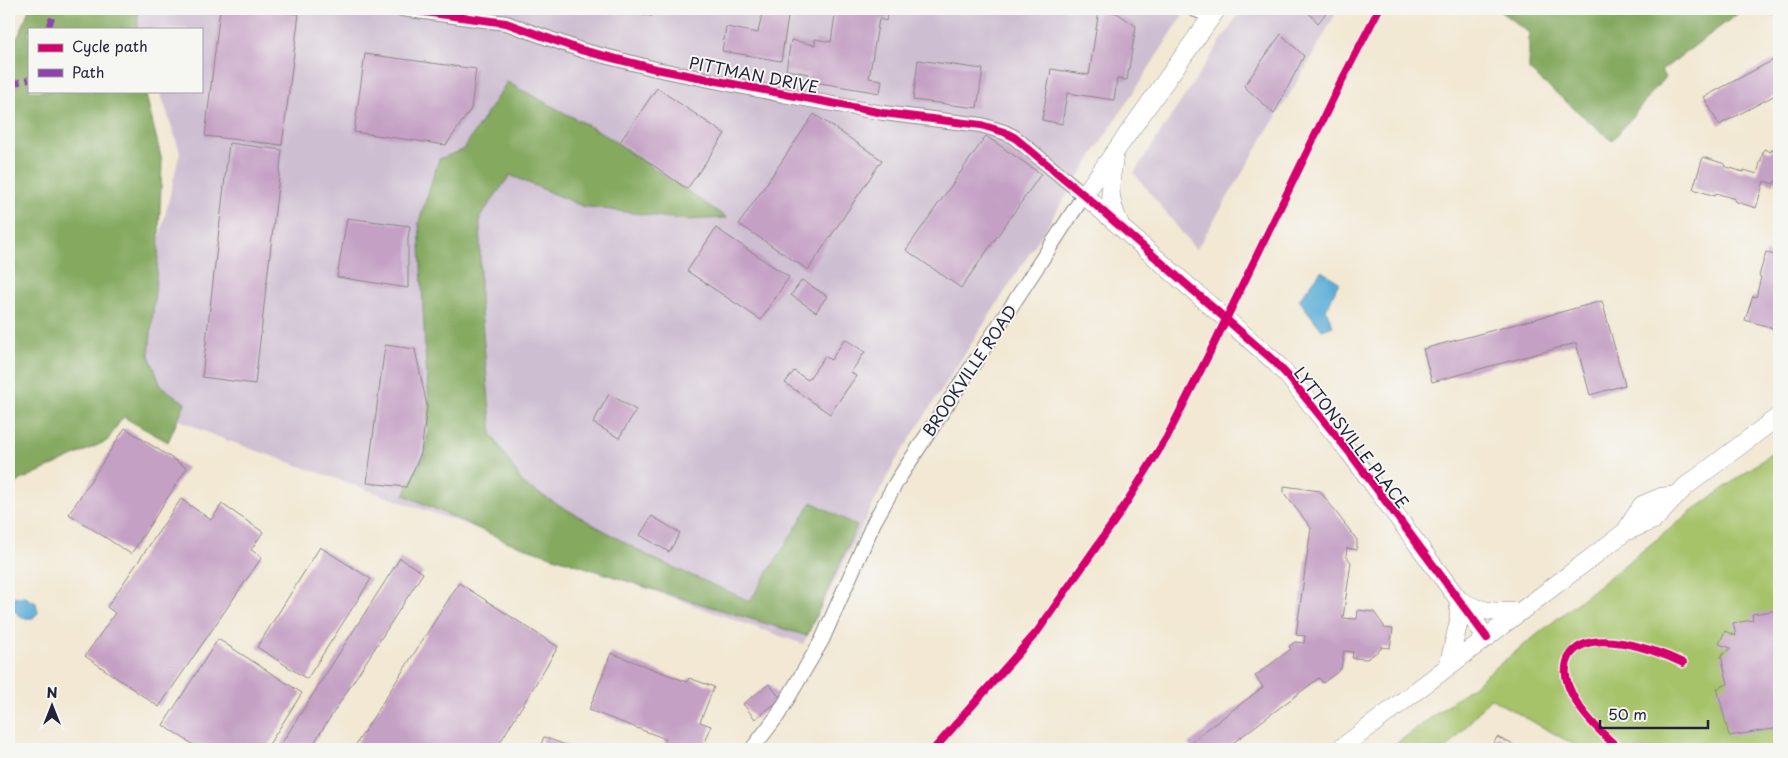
<svg xmlns="http://www.w3.org/2000/svg" width="1788" height="758" viewBox="0 0 1788 758" font-family="'Playpen Sans',sans-serif">
  <style>
    .industrial { fill: #cebed1 }
    .green { fill: #a6c36a; stroke: #647252 }
    .forest { fill: #84a95e; stroke: #53664c }
    .water { fill: #5cadd7; stroke: #3f6889 }
    .building { fill: #c4a0c4 }
    .lines { fill: none; stroke-linecap: round; stroke-linejoin: round }
    .minor-casing { stroke: #8a8587; stroke-width: 16 }
    .tertiary-casing { stroke: #8a8587; stroke-width: 19 }
    .minor { stroke: #fff; stroke-width: 14 }
    .tertiary { stroke: #fff; stroke-width: 18 }
    .quiet { stroke: #8e44ad; stroke-width: 6; stroke-dasharray: 12 6; stroke-linecap: butt }
    .cycleway-casing { stroke: #f6f6f2; stroke-width: 11 }
    .cycleway { stroke: #d6006c; stroke-width: 8 }
    .labels { text-anchor: middle; dominant-baseline: central; stroke-width: 4; stroke-linejoin: round; paint-order: stroke }
    .street-label { font-size: 16px; fill: #22223b; stroke: #f6f6f2 }
  </style>
  <rect width="100%" height="100%" fill="#f6f6f2"/>
  <filter id="ink" filterUnits="userSpaceOnUse"><feTurbulence type="fractalNoise" baseFrequency=".02" numOctaves="2"/><feDisplacementMap in="SourceGraphic" scale="10" xChannelSelector="R" yChannelSelector="G"/><feConvolveMatrix kernelMatrix="1 2 1 2 8 2 1 2 1" color-interpolation-filters="sRGB"/></filter>
  <filter id="wash" filterUnits="userSpaceOnUse"><feTurbulence type="fractalNoise" baseFrequency=".0096" numOctaves="4" result="noise"/><feDisplacementMap in="SourceGraphic" scale="20" xChannelSelector="R" yChannelSelector="G"/><feGaussianBlur stdDeviation="1.12" result="paint"/><feColorMatrix in="noise" values="0 0 0 0 0 0 0 0 0 0 0 0 0 0 0 0 0 1.4 0 .05"/><feComposite in="paint" operator="in"/></filter>
  <g filter="url(#wash)">
    <rect width="100%" height="100%" fill="#f2e8d3"/>
    <path class="industrial" d="M136,9H1187L893,465L803,644L215,436L123,394L180,152L160,91H201V29H140L134,13Z
      M1242,9H1338L1310,60L1196,250L1134,173Z"/>
    <path class="green" d="M1779,448V749H1582L1490,698L1447,749H1389L1460,696L1691,512Z"/>
    <path class="forest" d="M29,9H138V29H29V91H145L162,161L158,259L149,355L161,386L185,403L168,442L123,417L107,441L21,480L9,490V50L21,31Z
      M1497,9H1779V16L1740,12L1661,71L1665,77L1612,141L1529,70V33Z
      M507,82L602,133L727,218L685,220L582,206L510,175L480,217V299L492,435L524,485L652,558L750,601L812,502L857,526L807,636L645,587L508,542L404,495L426,451L429,404L425,349L419,222L439,159L463,150Z"/>
    <path class="water" d="M1321,271L1339,282L1326,310L1333,326L1322,330L1299,300Z
      M9,596L15,598L23,596L36,603L38,613L33,618H22L15,611H9Z"/>
    <g id="blocks">
      <path class="building" d="M220,9H252L299,14L282,145L205,136Z
        M617,9H653L652,16Z
        M763,9L789,11L781,61L722,51L726,27L758,33Z
        M836,9H888L886,21L879,19L869,78L882,80L880,93L808,81L809,74L786,70L791,40L815,45V39L831,42Z
        M1305,9H1329L1318,23Z
        M1099,10L1117,13L1136,26L1127,80L1117,79L1114,100L1067,93L1062,124L1042,120L1051,69L1089,75Z
        M1281,34L1304,56L1274,114L1244,86Z
        M365,54L476,69L471,109L446,145L354,132Z
        M1779,57V93L1719,125L1704,97Z
        M918,60L983,69L977,108L913,100Z
        M657,88L725,134L687,189L620,142Z
        M814,114L882,160L808,270L739,224Z
        M986,136L1041,174L961,288L906,250Z
        M229,143L282,150L255,384L202,377Z
        M1764,149L1771,152L1772,149L1779,151V183L1775,181L1774,184L1764,181L1756,208L1734,201L1735,199L1716,193L1715,196L1693,189L1703,157L1725,164L1724,166L1743,172L1744,170L1757,174Z
        M347,218L410,226L408,238V288L337,277Z
        M716,228L789,277L761,320L687,271Z
        M1766,252L1779,257V323L1777,329L1745,320L1753,296L1756,297L1761,277L1759,276Z
        M802,280L827,296L816,312L791,295Z
        M1602,301L1625,385L1590,395L1576,343L1432,382L1423,349Z
        M845,339L865,352L851,372L856,376L830,414L785,383L794,371L808,380L825,356L831,360Z
        M385,345L415,349L427,406L421,453L406,487L367,483Z
        M609,394L636,410L619,438L593,423Z
        M125,428L187,468L131,554L69,514Z
        M1284,486L1320,491L1357,540V550L1347,548L1346,556L1351,562L1343,618L1357,619L1358,610L1374,612L1384,626V628L1393,629L1390,648L1381,647V649L1367,659L1352,658L1353,652L1344,651L1341,669L1323,683L1319,678L1225,749H1192L1188,744L1263,687L1255,676L1291,649L1289,646L1295,642L1304,643L1305,636L1296,635L1311,528L1284,493Z
        M181,499L211,520L222,504L263,532L251,550L262,557L159,707L85,656L115,613L107,607Z
        M652,516L680,533L669,552L640,535Z
        M320,547L371,579L307,679L257,647Z
        M400,558L423,573L310,749H278Z
        M459,583L558,647L496,749H353Z
        M1779,610V728L1729,736L1717,688L1728,684L1721,656L1731,648L1719,644L1725,631L1736,636L1733,623L1753,620L1752,614Z
        M218,639L302,693L266,749H200L163,725Z
        M611,653L687,682L689,678L714,687L700,722L711,726L703,749H681L664,743L666,739L589,710Z
        M769,684L781,699L755,719L743,704Z
        M544,737L576,749H539Z
        M1497,737L1522,749H1491Z"/>
    </g>
  </g>
  <g filter="url(#ink)">
    <use href="#blocks" fill-opacity="0" stroke="#8a8587" stroke-width="1"/>
    <g class="lines">
      <g class="minor-casing">
        <path id="minor" d="M402,9L506,23L581,50L656,69L783,95L883,113L981,125L1004,132L1014,137L1084,195L897,481L874,522L822,640L778,715L752,749
          M1193,9L1212,16"/>
      </g>
      <g class="tertiary-casing">
        <path id="tertiary" d="M1217,9L1084,195L1274,361L1288,376L1350,453L1487,638
          M1114,157C1110,186 1107,197 1120,224
          M1625,532L1642,505L1661,497L1677,495
          M1461,601C1483,613 1495,612 1520,612
          M1448,667L1459,621V600
          M1340,749L1625,532L1654,520L1685,487L1779,416"/>
      </g>
      <use href="#minor" class="minor"/>
      <use href="#tertiary" class="tertiary"/>
      <path class="quiet" d="M48,29L55,9
        M9,85L29,79"/>
      <g class="cycleway-casing">
        <path id="cycleway" d="M402,9L506,23L581,50L656,69L883,113L981,125L1004,132L1014,137L1084,195L1274,361L1288,376L1350,453L1487,638
          M934,749L1037,632L1120,513L1167,437L1215,342L1340,84L1379,9
          M1619,749C1602,733 1582,715 1572,694C1566,683 1563,668 1569,657C1587,624 1658,651 1683,663"/>
      </g>
      <use href="#cycleway" class="cycleway"/>
    </g>
  </g>
  <g class="labels">
    <g class="street-label">
      <text transform="translate(754 74) rotate(11)">PITTMAN DRIVE</text>
      <text transform="translate(969 370) rotate(-56)">BROOKVILLE ROAD</text>
      <text transform="translate(1352 437) rotate(52)">LYTTONSVILLE PLACE</text>
    </g>
  </g>
  <rect width="1788" height="758" fill="none" stroke="#f6f6f2" stroke-width="30"/>
  <rect x="28" y="28" width="175" height="65" fill="#f6f6f2" stroke="#a1a1a9"/>
  <rect x="38" y="44" width="25" height="8" fill="#d6006c" stroke="#a1a1a9"/>
  <text x="72" y="52" font-size="15" fill="#22223b">Cycle path</text>
  <rect x="38" y="69" width="25" height="8" fill="#8e44ad" stroke="#a1a1a9"/>
  <text x="72" y="78" font-size="15" fill="#22223b">Path</text>
  <g transform="translate(52 706)" stroke="#f6f6f2" stroke-width="4" paint-order="stroke">
  <path d="M0-4L9 19L0 12L-9 19Z" fill="#22223b"/>
  <text y="-8" font-size="14" font-weight="bold" text-anchor="middle" fill="#22223b">N</text>
  </g>
  <path d="M1600 720v8h108v-8" fill="none" stroke="#22223b" stroke-width="2.5"/>
  <text x="1608" y="720" font-size="15" fill="#22223b" stroke="#f6f6f2" stroke-width="4" paint-order="stroke">50 m</text>
</svg>
